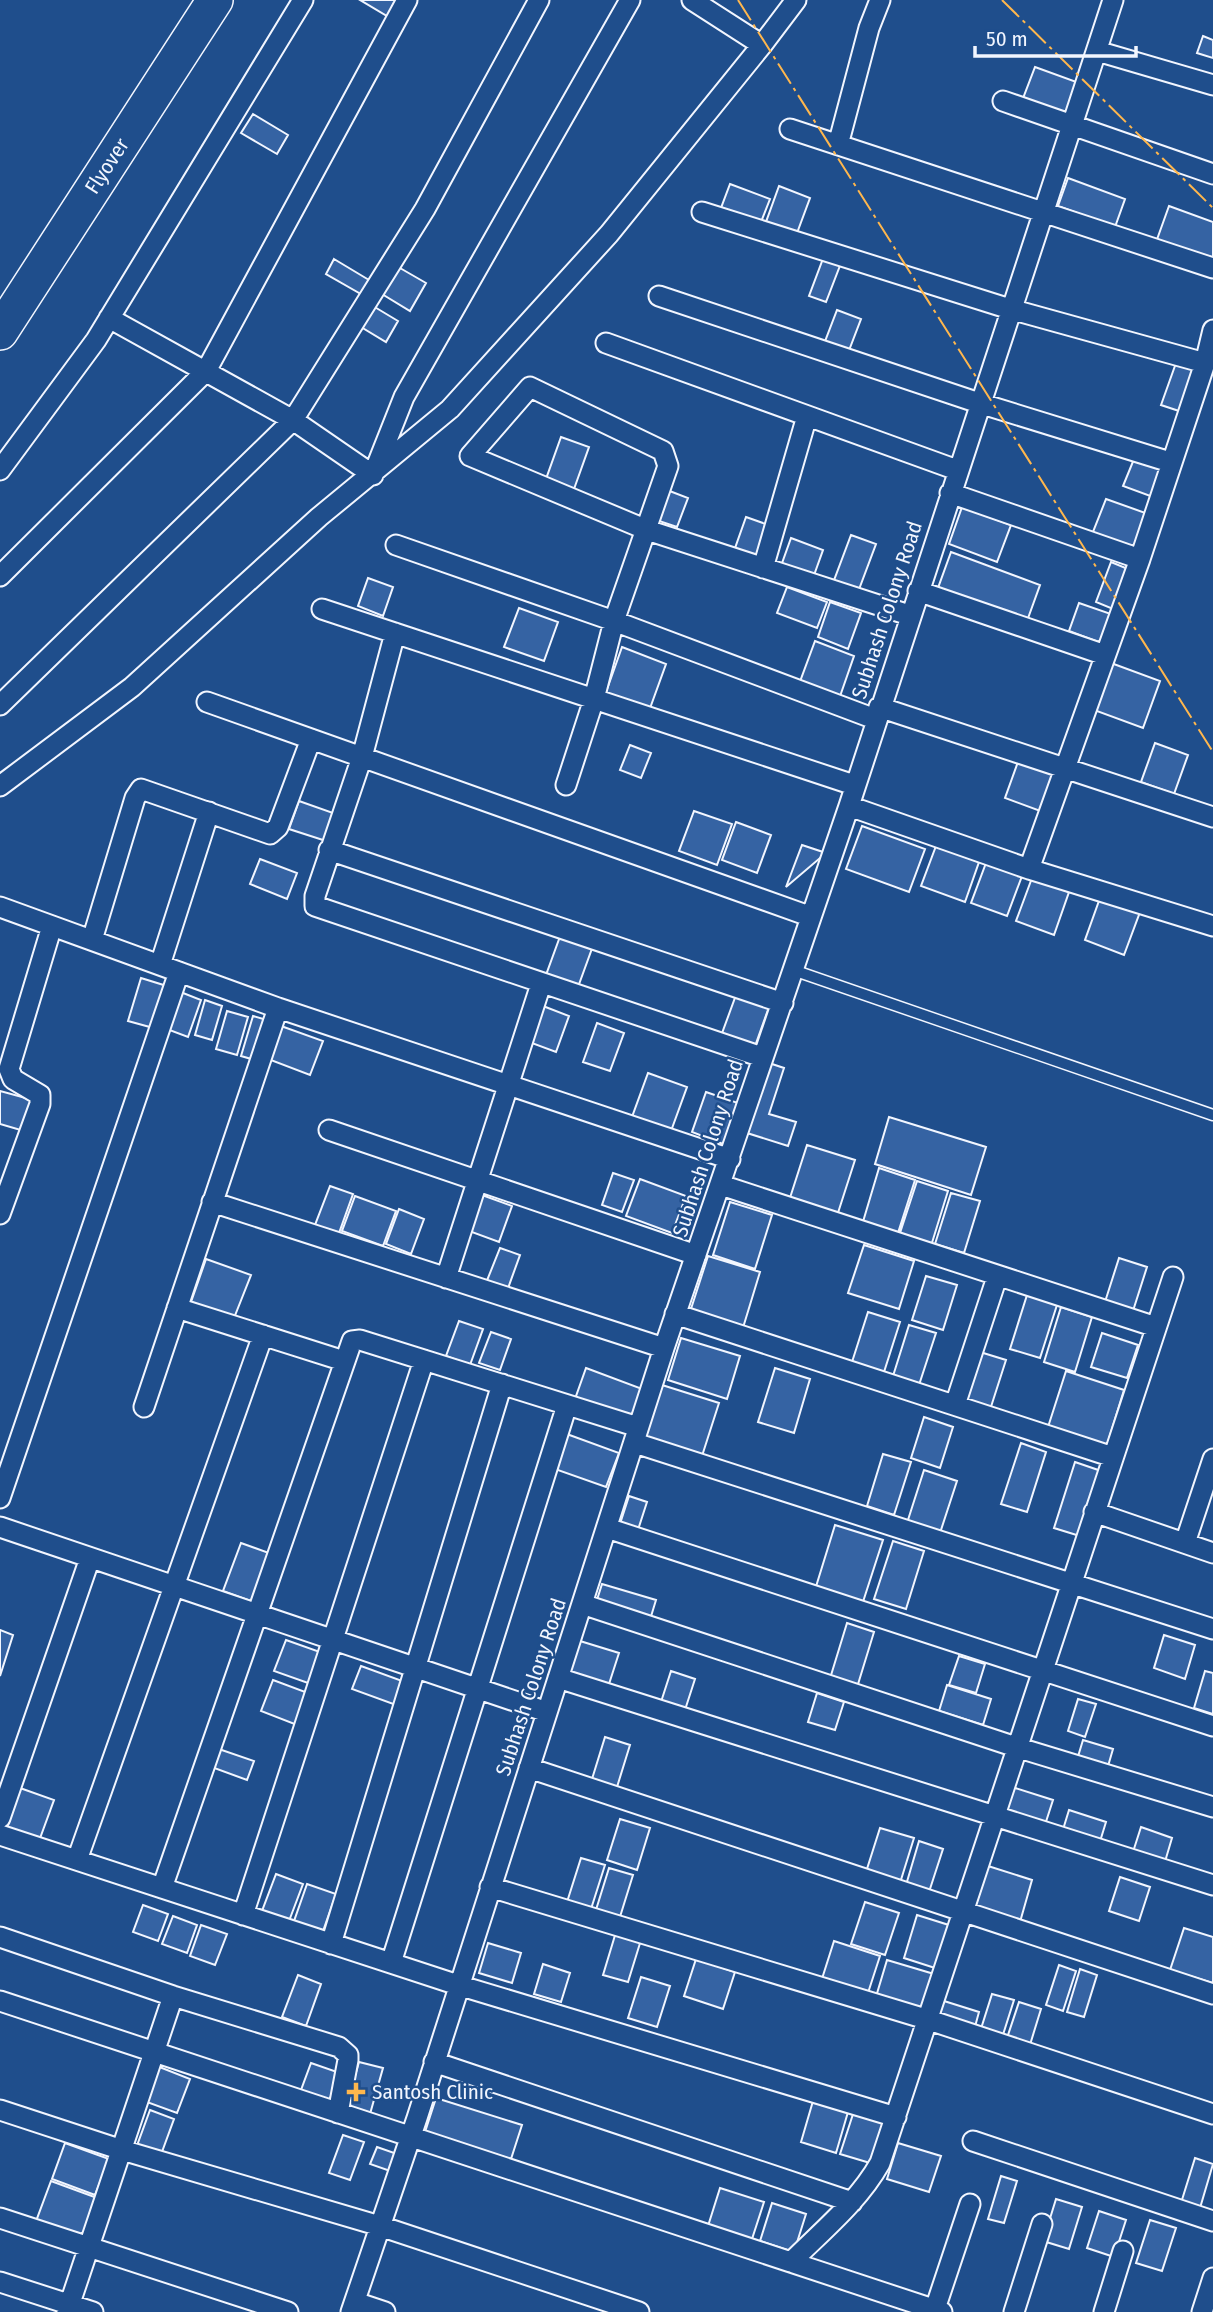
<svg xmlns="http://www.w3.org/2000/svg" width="1213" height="2312" viewBox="0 0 1213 2312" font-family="'Fira Sans Condensed',sans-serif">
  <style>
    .building { fill: #3563a3; stroke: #f2f6ff; stroke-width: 2 }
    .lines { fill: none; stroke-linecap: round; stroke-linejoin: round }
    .lane-casing { stroke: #f2f6ff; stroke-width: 13 }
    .street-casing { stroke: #f2f6ff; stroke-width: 23 }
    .highway-casing { stroke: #f2f6ff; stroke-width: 38 }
    .lane { stroke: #1f4e8c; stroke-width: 10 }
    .street { stroke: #1f4e8c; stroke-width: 19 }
    .highway { stroke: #1f4e8c; stroke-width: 35 }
    .power { stroke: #ffb74d; stroke-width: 2; stroke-dasharray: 24 5 3.5 5; stroke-linecap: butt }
    .poi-dot { fill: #ffb74d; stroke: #1f4e8c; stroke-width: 2.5 }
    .labels { text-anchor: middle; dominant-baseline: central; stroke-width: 5; stroke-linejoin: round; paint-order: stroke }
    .street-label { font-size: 21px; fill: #f2f6ff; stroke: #1f4e8c }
    .poi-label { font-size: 21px; fill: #f2f6ff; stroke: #1f4e8c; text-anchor: start }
  </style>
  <rect width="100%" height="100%" fill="#1f4e8c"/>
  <path class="building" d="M360,0H399L392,19Z
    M1203,36L1213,40V58L1197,53Z
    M1035,67L1082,84L1069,118L1022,101Z
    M253,114L288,135L277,154L241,133Z
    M1068,178L1125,199L1115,227L1058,206Z
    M730,184L770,199L761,222L721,208Z
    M779,186L810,198L797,233L766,222Z
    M1169,206L1213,222V262L1155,245Z
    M824,256L841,263L826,302L809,296Z
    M334,259L374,283L366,297L326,274Z
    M393,264L426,283L410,311L377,291Z
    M368,303L398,321L386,342L356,324Z
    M837,310L861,319L848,353L824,344Z
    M1176,363L1200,372L1185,413L1161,405Z
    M561,437L589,447L574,489L546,479Z
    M1134,459L1163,470L1153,497L1123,486Z
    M667,490L688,498L677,527L656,520Z
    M1106,499L1151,515L1136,554L1091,537Z
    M962,507L1011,525L997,562L949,544Z
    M746,517L774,527L761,561L734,551Z
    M851,535L876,544L858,592L833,583Z
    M791,538L823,550L813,578L781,566Z
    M951,552L1040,585L1027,621L938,588Z
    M1111,562L1128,569L1113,609L1096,602Z
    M368,578L393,587L383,616L358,606Z
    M787,587L827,602L817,628L777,613Z
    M830,602L861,613L848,649L818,637Z
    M1079,603L1111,614L1101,643L1069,631Z
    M519,608L558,622L544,661L504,647Z
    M815,641L854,656L838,702L798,687Z
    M622,647L666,664L649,711L605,695Z
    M1111,663L1160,681L1143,728L1094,710Z
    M1155,743L1188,755L1174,794L1141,782Z
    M630,745L651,753L641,778L620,770Z
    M1019,759L1057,772L1043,812L1005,798Z
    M299,801L336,814L326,841L289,829Z
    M694,811L732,824L717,865L679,851Z
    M736,822L771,835L757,873L722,860Z
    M862,826L925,849L909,892L846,869Z
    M802,845L826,853L786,887Z
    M936,846L979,862L965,902L921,886Z
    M260,859L297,873L287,899L250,884Z
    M986,863L1022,876L1007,916L971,903Z
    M1032,878L1069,892L1054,935L1016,921Z
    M1100,898L1140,912L1124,955L1085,940Z
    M562,931L594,943L578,987L546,975Z
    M141,978L170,987L157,1029L128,1021Z
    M178,991L201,1000L188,1037L164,1028Z
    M736,995L769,1007L754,1049L721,1036Z
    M205,1000L222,1006L212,1040L195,1035Z
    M543,1006L569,1016L556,1052L529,1042Z
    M227,1011L248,1017L237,1055L216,1049Z
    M253,1016L270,1021L258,1061L241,1056Z
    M597,1023L624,1033L610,1071L583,1062Z
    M281,1026L323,1041L310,1075L268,1059Z
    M769,1063L784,1068L769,1114L796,1122L788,1146L747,1133Z
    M648,1073L687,1087L671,1131L632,1117Z
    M0,1091L33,1100L24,1131L0,1124Z
    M706,1092L738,1103L723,1144L692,1132Z
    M889,1117L986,1147L971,1195L875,1164Z
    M807,1145L855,1160L836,1219L788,1204Z
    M879,1168L915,1180L897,1236L862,1225Z
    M613,1173L634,1180L622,1212L602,1205Z
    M640,1179L686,1196L672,1233L626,1216Z
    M917,1181L948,1191L931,1246L899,1236Z
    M330,1186L353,1194L339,1233L315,1225Z
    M951,1193L980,1201L964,1253L935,1244Z
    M482,1195L512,1206L499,1242L469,1231Z
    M355,1196L396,1211L383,1246L342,1231Z
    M730,1202L772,1215L755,1269L713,1255Z
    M399,1209L424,1219L411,1254L386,1244Z
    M864,1245L914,1261L899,1309L848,1293Z
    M500,1248L520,1255L507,1291L486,1283Z
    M708,1256L760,1272L742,1331L689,1315Z
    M1119,1258L1147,1267L1132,1314L1104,1305Z
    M206,1259L251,1275L234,1318L191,1302Z
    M926,1276L957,1285L943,1330L912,1320Z
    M1027,1295L1057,1305L1040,1358L1010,1349Z
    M1061,1307L1092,1317L1075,1372L1044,1362Z
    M868,1312L900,1322L884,1372L852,1362Z
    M459,1321L483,1329L470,1365L446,1356Z
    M909,1325L936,1333L919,1385L893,1376Z
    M491,1332L511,1339L500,1370L479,1363Z
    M1102,1333L1138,1345L1127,1378L1091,1367Z
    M681,1338L740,1356L727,1399L668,1380Z
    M980,1352L1006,1360L989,1413L964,1404Z
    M586,1368L645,1390L634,1420L575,1399Z
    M775,1368L810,1379L794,1433L758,1422Z
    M1066,1371L1124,1390L1107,1445L1048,1427Z
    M662,1385L719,1403L702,1456L645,1438Z
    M924,1417L953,1427L940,1468L911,1458Z
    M564,1433L619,1453L606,1487L552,1468Z
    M1021,1443L1046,1452L1027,1512L1001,1504Z
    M883,1454L911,1462L894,1515L867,1506Z
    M1075,1462L1104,1472L1083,1537L1054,1528Z
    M924,1470L957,1481L940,1533L907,1523Z
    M629,1496L647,1502L636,1536L618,1530Z
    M835,1525L883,1540L861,1608L814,1593Z
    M893,1541L924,1551L906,1609L874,1599Z
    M241,1543L269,1553L251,1601L223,1591Z
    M602,1584L656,1600L649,1623L595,1606Z
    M847,1623L874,1632L855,1694L828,1685Z
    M0,1630L13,1635L0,1676Z
    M1164,1635L1195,1645L1185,1679L1154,1668Z
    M286,1640L320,1652L308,1683L274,1671Z
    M580,1641L619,1653L609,1684L570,1672Z
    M959,1656L985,1664L976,1693L949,1685Z
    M361,1666L405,1682L396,1705L352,1689Z
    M671,1671L695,1679L684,1713L660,1705Z
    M1205,1671L1213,1673V1714L1194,1708Z
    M273,1680L308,1693L297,1725L261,1711Z
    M947,1685L991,1699L983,1725L939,1711Z
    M817,1693L844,1702L835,1730L808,1722Z
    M1078,1699L1096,1704L1085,1737L1068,1731Z
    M605,1737L630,1745L617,1787L592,1779Z
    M1083,1740L1113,1749L1106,1773L1076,1763Z
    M213,1747L254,1761L247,1780L206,1765Z
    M1012,1787L1053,1800L1043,1831L1002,1818Z
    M20,1788L54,1800L39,1841L5,1828Z
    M1069,1810L1106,1822L1098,1848L1061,1836Z
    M620,1819L650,1828L637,1870L607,1860Z
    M1141,1827L1172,1838L1164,1865L1132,1855Z
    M880,1828L914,1838L900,1883L866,1872Z
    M919,1841L943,1849L929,1892L906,1885Z
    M581,1858L605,1865L591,1909L567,1902Z
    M988,1866L1032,1880L1020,1922L975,1908Z
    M609,1868L633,1875L619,1920L595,1913Z
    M276,1874L303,1884L289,1921L262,1911Z
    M1120,1877L1150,1887L1139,1921L1109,1911Z
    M307,1884L336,1894L322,1934L293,1924Z
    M865,1902L899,1913L885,1955L851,1944Z
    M143,1905L168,1914L158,1941L133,1932Z
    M917,1915L952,1926L938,1969L904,1958Z
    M173,1916L197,1925L187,1953L162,1944Z
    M201,1925L227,1934L215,1965L190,1956Z
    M1184,1928L1213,1937V1983L1170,1970Z
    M616,1932L641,1940L628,1982L603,1975Z
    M834,1941L880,1956L866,1999L820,1985Z
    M488,1943L521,1953L512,1983L479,1973Z
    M696,1959L735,1972L723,2009L684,1996Z
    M887,1960L934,1974L921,2014L875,2000Z
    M543,1964L570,1973L561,2002L534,1994Z
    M1059,1965L1076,1971L1063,2011L1046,2005Z
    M1080,1969L1097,1975L1084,2017L1067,2012Z
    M298,1975L321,1984L306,2026L282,2017Z
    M641,1977L670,1986L657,2027L628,2018Z
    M992,1994L1014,2000L1001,2041L979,2035Z
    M944,2001L979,2012L973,2034L937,2023Z
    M1019,2002L1041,2009L1029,2048L1006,2041Z
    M359,2062L383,2068L370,2114L346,2107Z
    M311,2063L340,2073L329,2101L301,2090Z
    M157,2066L190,2079L177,2113L144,2101Z
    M436,2098L522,2125L511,2159L425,2132Z
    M813,2101L848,2112L836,2153L801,2142Z
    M150,2110L174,2119L159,2160L135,2151Z
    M854,2111L884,2121L870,2163L840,2154Z
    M343,2135L364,2142L350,2180L329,2173Z
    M65,2143L109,2159L95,2195L52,2179Z
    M898,2143L941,2156L929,2192L887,2179Z
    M377,2147L400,2155L393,2172L370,2164Z
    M1195,2158L1213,2164L1200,2208L1181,2203Z
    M1001,2176L1017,2181L1004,2223L988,2219Z
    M51,2181L100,2199L85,2243L35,2224Z
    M720,2188L764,2202L752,2239L708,2226Z
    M1056,2199L1082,2207L1069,2249L1043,2241Z
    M772,2203L806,2214L794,2252L760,2241Z
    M1099,2211L1126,2220L1114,2257L1087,2248Z
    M1150,2220L1176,2228L1162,2271L1136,2263Z"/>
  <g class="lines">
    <g class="lane-casing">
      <path id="lane" d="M793,970L1213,1115"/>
    </g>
    <g class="street-casing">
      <path id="street" d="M762,45L796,0
        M1097,51L1213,85
        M1003,101L1213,174
        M790,129L1213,268
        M838,145L869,28L880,0
        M702,212L1010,309L1205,363
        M659,296L979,403L1170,462
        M109,318L293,420L373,475L404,397L630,0
        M606,343L957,470
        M0,470L96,340L303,0
        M950,493L1140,559
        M396,545L614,621L875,719
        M763,568L807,416
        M0,576L206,371L407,0
        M918,591L1105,655
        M322,609L854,785
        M395,633L362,757L315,896V906L762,1057
        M207,702L809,916
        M0,705L293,420L425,209L539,0
        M879,707L1213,817
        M566,785L594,699L614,621L668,466L663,451L530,387L470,456L647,530L909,615
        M0,786L132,687L319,517L450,409L609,234L762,45L692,0
        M849,806L1029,869L1213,926
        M329,850L783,1003
        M1029,869L1140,559L1205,363L1213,330
        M0,907L278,1008L730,1159
        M92,940L135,798L141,789L270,834L278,827L311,739
        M160,965L209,812
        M329,1130L696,1255
        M721,1185L1156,1327
        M212,1202L664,1348
        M0,1214L40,1104V1095L13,1079L9,1069L52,926
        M446,1278L541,984
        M177,1308L344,1361
        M675,1314L1113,1457
        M955,1405L997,1277
        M144,1407L278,1008
        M635,1443L1213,1629
        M0,1498L179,972
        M1094,1512L1213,1553
        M0,1527L547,1712
        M607,1528L1213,1726
        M1185,1543L1213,1459
        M582,1604L1016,1747L1213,1807
        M558,1678L1213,1885
        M529,1768L1213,1994
        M0,1818L90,1558
        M0,1835L458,1985L896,2117
        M77,1860L263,1335
        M490,1887L929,2020L1213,2114
        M162,1888L352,1341L360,1340L638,1427
        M243,1915L424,1360
        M0,1937L173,1996L339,2047L348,2055V2060L338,2113
        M331,1944L502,1384
        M391,1963L567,1405
        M0,2001L942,2312
        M434,2062L852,2202
        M0,2110L122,2150L380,2226L639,2312
        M973,2141L1213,2221
        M0,2218L288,2312
        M791,2262C822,2231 858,2202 880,2163L1173,1277
        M0,2282L93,2312
        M355,2302L385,2312
        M67,2312L173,1996
        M351,2312L417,2118L664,1348L849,806L1113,0
        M934,2312L970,2204
        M1014,2312L1042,2224
        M1104,2312L1123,2251
        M1202,2312L1213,2278"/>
    </g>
    <g class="highway-casing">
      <path id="highway" d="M0,332L215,0"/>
    </g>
    <use href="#lane" class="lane"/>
    <use href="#street" class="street"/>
    <use href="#highway" class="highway"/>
    <path class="power" d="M738,0L1213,752
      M1002,0L1213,208"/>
  </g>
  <path class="poi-dot" d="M352.5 2081.5h7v7h7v7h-7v7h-7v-7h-7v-7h7z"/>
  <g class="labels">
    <g class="street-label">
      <text transform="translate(107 166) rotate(-57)">Flyover</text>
      <text transform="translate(887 610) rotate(-72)">Subhash Colony Road</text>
      <text transform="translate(708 1148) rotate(-72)">Subhash Colony Road</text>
      <text transform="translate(531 1687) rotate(-72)">Subhash Colony Road</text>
    </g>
    <g class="poi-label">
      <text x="372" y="2092">Santosh Clinic</text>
    </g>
  </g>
  <path d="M975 46v10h161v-10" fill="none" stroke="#f2f6ff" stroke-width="3.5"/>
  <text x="986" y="46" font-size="21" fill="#f2f6ff" stroke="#1f4e8c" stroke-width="5" paint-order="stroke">50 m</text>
</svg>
